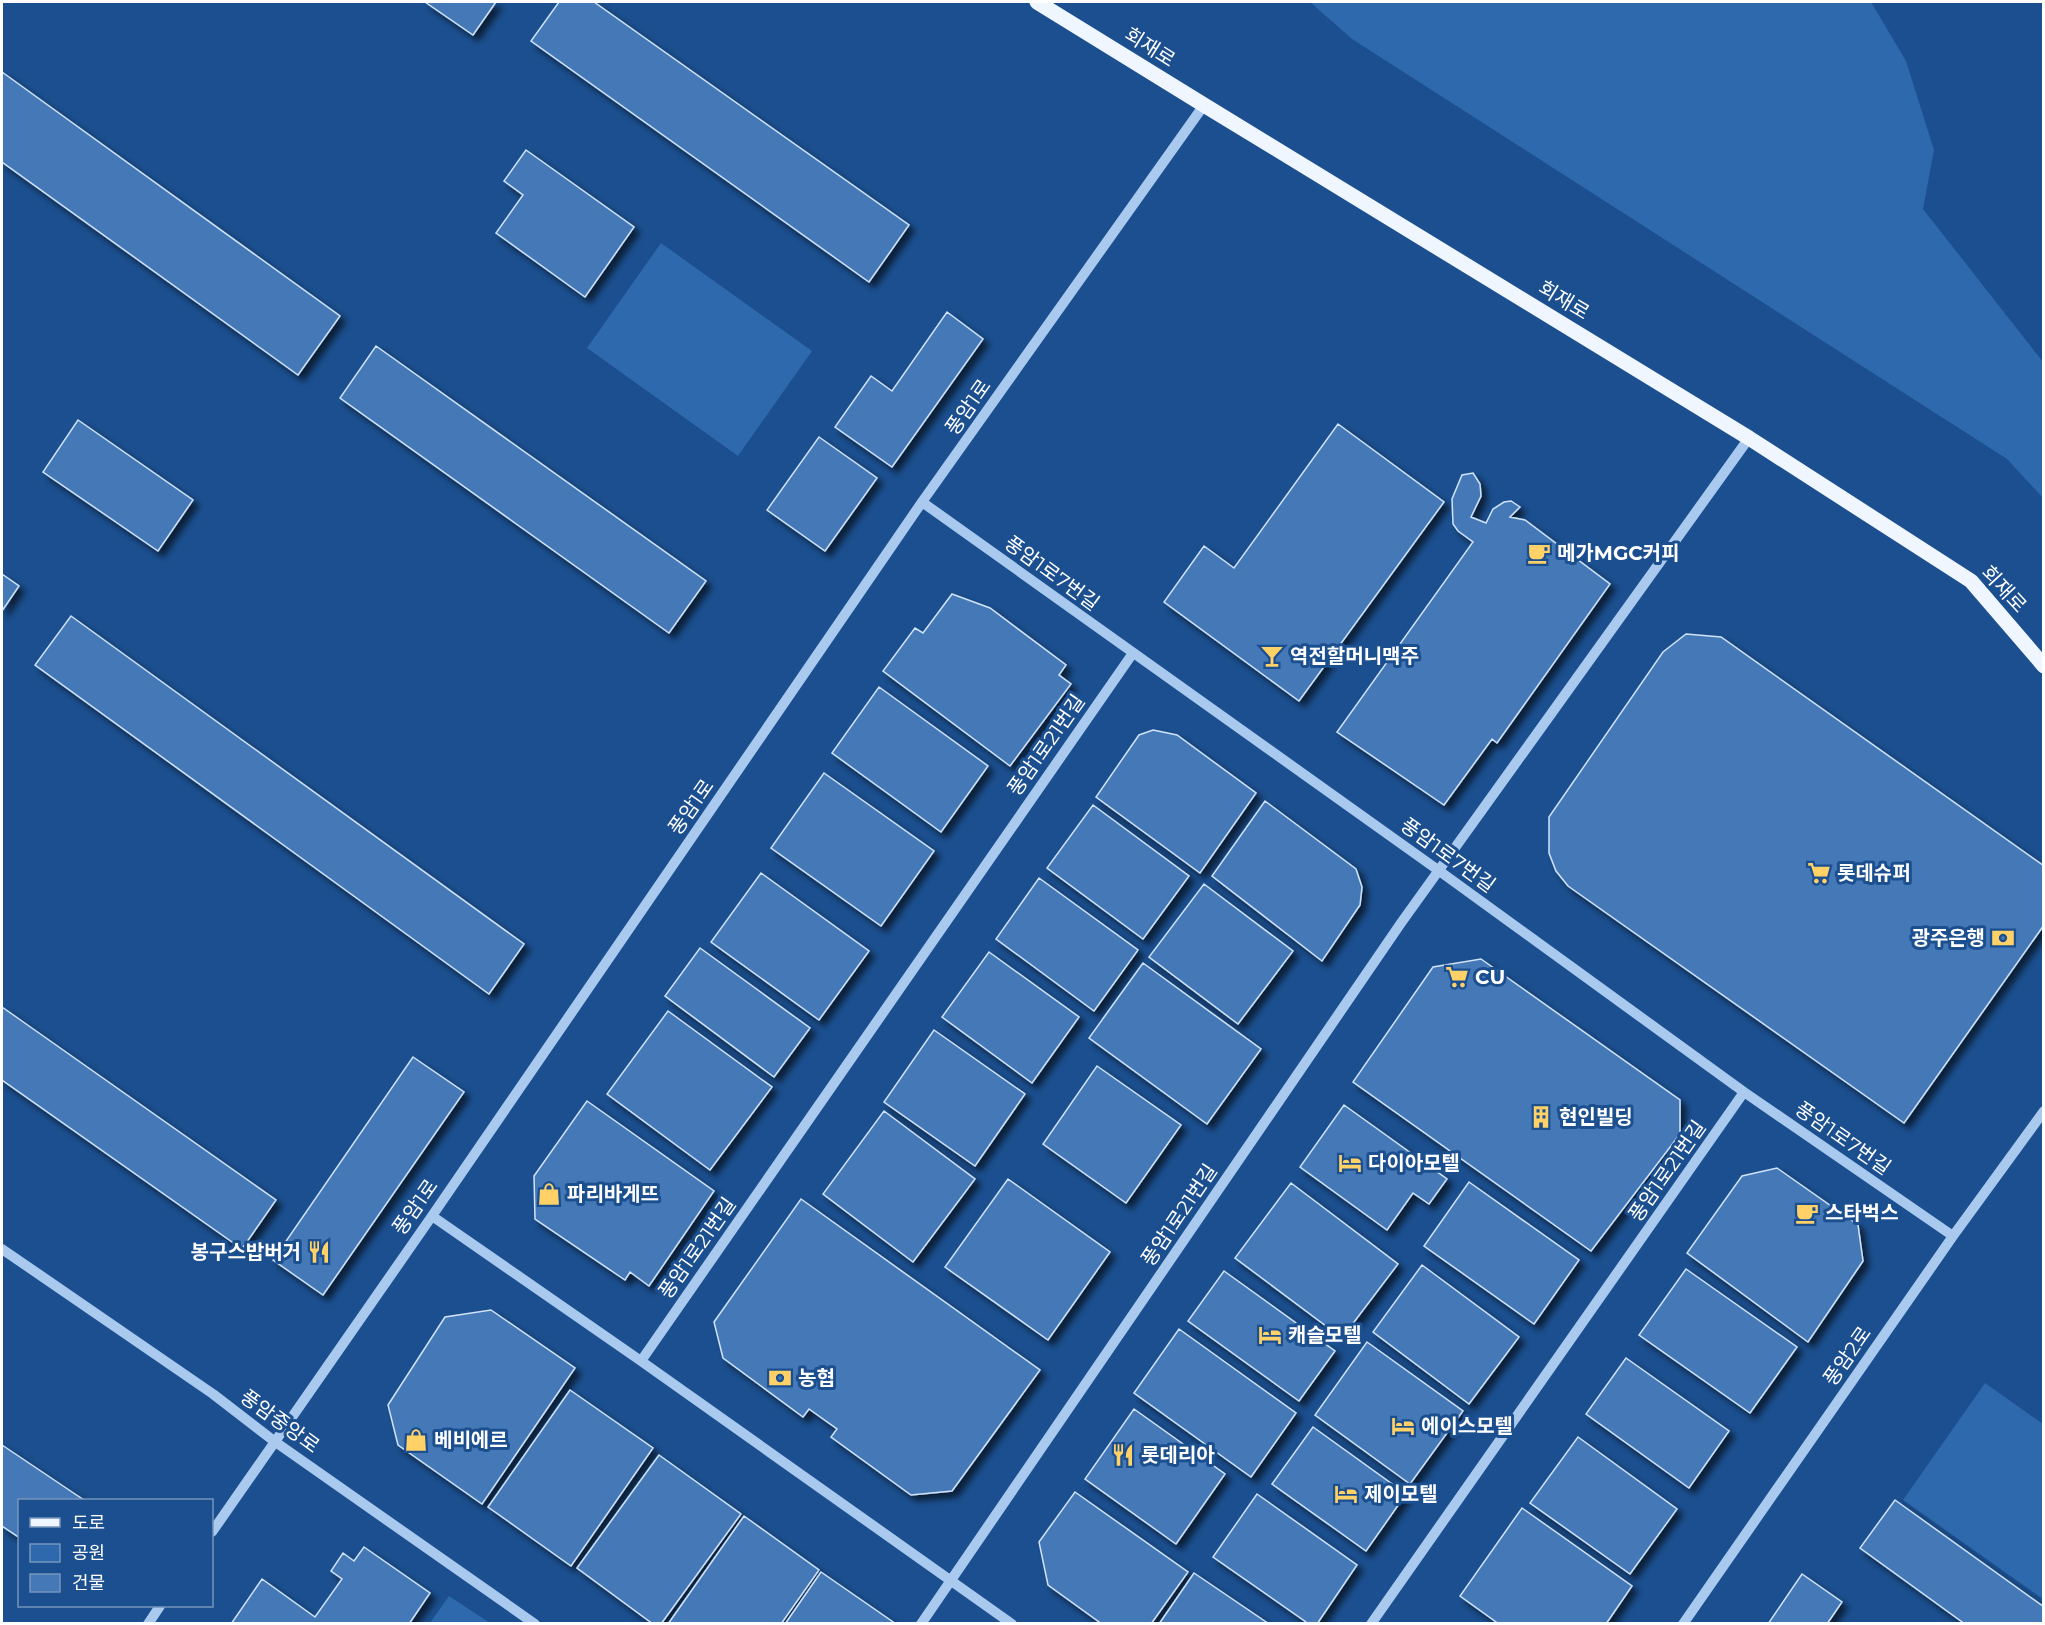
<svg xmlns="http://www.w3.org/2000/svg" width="2045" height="1625" viewBox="0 0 2045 1625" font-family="Montserrat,'Noto Sans KR',sans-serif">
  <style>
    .green { fill: #2e69ad }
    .building { fill: #4478b7; stroke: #cfe3fa; stroke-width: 1.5; filter: url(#shadow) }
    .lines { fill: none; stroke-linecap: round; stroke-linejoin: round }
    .minor { stroke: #a9c9ee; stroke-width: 10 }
    .major { stroke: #f0f6ff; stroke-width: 15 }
    .labels { text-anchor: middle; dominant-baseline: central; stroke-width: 6; stroke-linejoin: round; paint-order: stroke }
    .street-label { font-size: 20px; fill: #fff; stroke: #1b4f8f }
    .poi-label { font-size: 20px; font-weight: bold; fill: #fff; stroke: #1b4f8f; text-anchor: start }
  </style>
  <defs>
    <filter id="shadow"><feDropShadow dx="5.5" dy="5.5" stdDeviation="3" flood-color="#0009"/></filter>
  </defs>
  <rect width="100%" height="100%" fill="#1b4f8f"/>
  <path class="green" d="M1310,2H1871L1906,61L1934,150L1923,209L2043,362V498L2007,459L1352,39Z
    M661,243L812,351L738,456L587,348Z
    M1985,1383L2043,1424V1599L1903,1500Z
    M449,1596L490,1623H430Z"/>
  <path class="building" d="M425,2H496L473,35Z
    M559,2H594L909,225L869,282L531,41Z
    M2,72L340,316L298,375L2,162Z
    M526,150L634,227L585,297L496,233L523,195L504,181Z
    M947,312L983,339L892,467L835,427L871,376L892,391Z
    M376,346L706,581L669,633L340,398Z
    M78,420L193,500L158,551L43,472Z
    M1338,424L1444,502L1299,701L1164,602L1204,546L1234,568Z
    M819,437L877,478L825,551L767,510Z
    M1473,473L1480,484L1481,496L1471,517L1486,523L1493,509L1504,502L1511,501L1520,507L1510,517L1525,520L1610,584L1497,743L1492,739L1444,805L1337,732L1473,542L1458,531L1453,524L1452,499L1462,475Z
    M2,574L19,586L2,611Z
    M952,594L990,608L1066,665L1059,675L1071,684L1010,766L883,671L915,628L923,633Z
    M71,616L524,944L489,994L35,665Z
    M1686,634L1721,637L2044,866V925L1904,1123L1568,886L1556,871L1549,853V817L1663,652Z
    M879,687L988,766L941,832L832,753Z
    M1153,730L1177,735L1256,793L1200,873L1096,797L1139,735Z
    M824,773L934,851L881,926L771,848Z
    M1265,801L1356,869L1362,887L1360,905L1322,961L1212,876Z
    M1093,805L1189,876L1143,939L1047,868Z
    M761,873L869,951L819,1020L711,942Z
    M1039,878L1138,950L1094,1011L996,939Z
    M1204,884L1293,951L1238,1024L1149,957Z
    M700,948L810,1028L774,1077L665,996Z
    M989,952L1079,1017L1032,1083L942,1017Z
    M1481,959L1680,1100V1134L1591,1251L1353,1082L1433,967Z
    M1143,963L1261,1049L1207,1124L1089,1038Z
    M2,1007L276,1200L242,1249L2,1080Z
    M668,1011L772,1087L710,1170L607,1094Z
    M934,1030L1025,1094L975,1166L884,1102Z
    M413,1057L464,1092L323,1295L273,1260Z
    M1097,1066L1181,1125L1126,1203L1043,1144Z
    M587,1101L714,1191L649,1286L630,1272L625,1280L535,1219L534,1176Z
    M1344,1105L1447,1179L1429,1204L1413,1193L1387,1230L1300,1167Z
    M884,1111L975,1179L913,1262L823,1194Z
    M1777,1168L1858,1225L1863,1261L1808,1342L1687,1253L1742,1176Z
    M1008,1179L1110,1252L1048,1340L945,1267Z
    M1469,1182L1579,1260L1534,1324L1424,1246Z
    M1291,1183L1398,1264L1342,1338L1235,1258Z
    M801,1199L1040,1370L952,1491L911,1495L831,1437L837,1429L809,1409L803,1417L723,1358L714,1322Z
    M1422,1265L1519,1337L1469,1404L1373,1332Z
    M1686,1269L1797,1347L1750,1413L1639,1335Z
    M1224,1271L1335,1351L1299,1401L1188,1321Z
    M491,1310L575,1368L482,1504L398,1445L388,1405L445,1317Z
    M1179,1329L1296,1413L1251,1477L1134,1393Z
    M1367,1342L1463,1411L1410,1484L1315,1415Z
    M1626,1358L1729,1431L1689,1488L1586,1414Z
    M570,1390L653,1448L571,1566L488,1507Z
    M1134,1409L1225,1474L1176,1544L1085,1479Z
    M1313,1427L1406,1494L1366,1551L1272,1484Z
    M1578,1437L1677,1509L1630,1574L1530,1503Z
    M2,1445L75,1494L84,1500H20V1538L2,1526Z
    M659,1455L741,1514L661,1624H653L577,1568Z
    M1075,1492L1188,1572L1151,1624H1102L1048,1585L1039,1542Z
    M1257,1494L1357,1565L1317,1624H1309L1213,1557Z
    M1895,1500L2044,1607V1624H1965L1860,1548Z
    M1522,1508L1632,1586L1606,1624H1499L1460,1596Z
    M744,1516L819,1570L781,1624H668Z
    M364,1547L430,1593L409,1624H231L262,1579L315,1617L342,1579L331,1571L343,1553L354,1561Z
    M821,1572L896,1624H785Z
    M1194,1573L1269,1624H1159Z
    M1802,1574L1842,1602L1827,1624H1768Z"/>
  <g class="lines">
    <path class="minor" d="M922,502L1438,870L1744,1092L1953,1236
      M432,1216L641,1361L1012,1624
      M2,1249L213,1394L274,1441L535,1624
      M641,1361L1133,653
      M212,1532L432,1216L922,502L1204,105
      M148,1624L160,1606
      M921,1624L1401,923L1749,438
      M1371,1624L1744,1092
      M1683,1624L1953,1236L2044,1111"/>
    <path class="major" d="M1037,2L1204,105L1749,438L1971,581L2044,666"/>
  </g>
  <defs>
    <g id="cafe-bare" transform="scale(1.8)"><path d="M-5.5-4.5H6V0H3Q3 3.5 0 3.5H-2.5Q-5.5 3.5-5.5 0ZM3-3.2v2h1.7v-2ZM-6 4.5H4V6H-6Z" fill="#ffd166" stroke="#1b4f8f" stroke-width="2.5" paint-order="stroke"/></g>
    <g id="bar-bare" transform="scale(1.8)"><path d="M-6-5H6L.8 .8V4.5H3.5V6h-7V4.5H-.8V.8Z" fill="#ffd166" stroke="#1b4f8f" stroke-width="2.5" paint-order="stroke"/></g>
    <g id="supermarket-bare" transform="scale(1.8)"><path d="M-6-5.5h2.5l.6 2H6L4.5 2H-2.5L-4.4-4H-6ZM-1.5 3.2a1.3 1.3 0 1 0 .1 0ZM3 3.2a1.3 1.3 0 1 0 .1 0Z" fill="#ffd166" stroke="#1b4f8f" stroke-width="2.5" paint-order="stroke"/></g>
    <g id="bank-bare" transform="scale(1.8)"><path d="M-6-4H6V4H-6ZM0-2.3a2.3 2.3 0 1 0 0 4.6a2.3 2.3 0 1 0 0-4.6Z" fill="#ffd166" stroke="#1b4f8f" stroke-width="2.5" paint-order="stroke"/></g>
    <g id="building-bare" transform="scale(1.8)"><path d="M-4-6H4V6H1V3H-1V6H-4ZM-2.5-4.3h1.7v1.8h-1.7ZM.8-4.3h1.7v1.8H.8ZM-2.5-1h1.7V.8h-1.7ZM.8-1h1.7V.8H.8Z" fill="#ffd166" stroke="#1b4f8f" stroke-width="2.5" paint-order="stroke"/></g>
    <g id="hotel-bare" transform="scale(1.8)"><path d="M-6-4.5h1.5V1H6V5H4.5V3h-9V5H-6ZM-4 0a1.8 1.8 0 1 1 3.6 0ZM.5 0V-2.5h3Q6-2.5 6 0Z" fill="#ffd166" stroke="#1b4f8f" stroke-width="2.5" paint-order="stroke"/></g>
    <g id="shop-bare" transform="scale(1.8)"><path d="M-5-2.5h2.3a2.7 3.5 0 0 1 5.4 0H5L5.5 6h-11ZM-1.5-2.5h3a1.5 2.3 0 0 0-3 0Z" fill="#ffd166" stroke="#1b4f8f" stroke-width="2.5" paint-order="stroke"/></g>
    <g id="restaurant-bare" transform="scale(1.8)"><path d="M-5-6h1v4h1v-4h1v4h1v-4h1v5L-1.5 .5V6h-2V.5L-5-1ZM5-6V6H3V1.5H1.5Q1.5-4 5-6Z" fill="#ffd166" stroke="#1b4f8f" stroke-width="2.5" paint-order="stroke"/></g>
  </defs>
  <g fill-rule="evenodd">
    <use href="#cafe-bare" x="1539" y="553"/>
    <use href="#bar-bare" x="1272" y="656"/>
    <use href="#supermarket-bare" x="1819" y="873"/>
    <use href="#bank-bare" x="2003" y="938"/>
    <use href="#supermarket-bare" x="1457" y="977"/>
    <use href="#building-bare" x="1541" y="1117"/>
    <use href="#hotel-bare" x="1350" y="1163"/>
    <use href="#shop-bare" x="549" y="1194"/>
    <use href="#cafe-bare" x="1807" y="1213"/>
    <use href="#restaurant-bare" x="319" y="1252"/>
    <use href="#hotel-bare" x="1270" y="1335"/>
    <use href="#bank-bare" x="780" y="1378"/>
    <use href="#hotel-bare" x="1403" y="1426"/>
    <use href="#shop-bare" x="416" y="1440"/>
    <use href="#restaurant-bare" x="1123" y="1455"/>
    <use href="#hotel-bare" x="1346" y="1494"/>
  </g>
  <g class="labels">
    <g class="street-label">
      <text transform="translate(1150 47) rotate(32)">회재로</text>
      <text transform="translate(1564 300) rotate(31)">회재로</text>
      <text transform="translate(968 407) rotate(-55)">풍암1로</text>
      <text transform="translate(1052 573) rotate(36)">풍암1로7번길</text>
      <text transform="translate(2004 589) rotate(47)">회재로</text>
      <text transform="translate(1046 745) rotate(-55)">풍암1로21번길</text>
      <text transform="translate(691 807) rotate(-55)">풍암1로</text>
      <text transform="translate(1448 855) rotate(36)">풍암1로7번길</text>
      <text transform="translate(1843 1138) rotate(35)">풍암1로7번길</text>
      <text transform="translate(1667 1171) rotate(-55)">풍암1로21번길</text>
      <text transform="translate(415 1207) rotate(-55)">풍암1로</text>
      <text transform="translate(1179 1215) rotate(-56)">풍암1로21번길</text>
      <text transform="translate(697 1248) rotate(-55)">풍암1로21번길</text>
      <text transform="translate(1847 1356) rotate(-55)">풍암2로</text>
      <text transform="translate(280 1421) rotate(36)">풍암중앙로</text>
    </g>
    <g class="poi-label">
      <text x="1557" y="553">메가MGC커피</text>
      <text x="1290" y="656">역전할머니맥주</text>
      <text x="1837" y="873">롯데슈퍼</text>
      <text x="1985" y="938" text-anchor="end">광주은행</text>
      <text x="1475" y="977">CU</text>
      <text x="1559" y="1117">현인빌딩</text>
      <text x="1368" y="1163">다이아모텔</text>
      <text x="567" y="1194">파리바게뜨</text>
      <text x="1825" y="1213">스타벅스</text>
      <text x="301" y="1252" text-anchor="end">봉구스밥버거</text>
      <text x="1288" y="1335">캐슬모텔</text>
      <text x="798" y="1378">농협</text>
      <text x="1421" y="1426">에이스모텔</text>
      <text x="434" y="1440">베비에르</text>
      <text x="1141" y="1455">롯데리아</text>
      <text x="1364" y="1494">제이모텔</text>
    </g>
  </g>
  <rect width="2045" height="1625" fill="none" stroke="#ffffff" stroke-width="6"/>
  <rect x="18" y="1499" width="195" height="108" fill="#1b4f8f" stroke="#7695bc" stroke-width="1.5"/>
  <rect x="30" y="1518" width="30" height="9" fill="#f0f6ff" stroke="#7695bc" stroke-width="1.5"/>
  <text x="72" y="1529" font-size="18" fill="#ffffff">도로</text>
  <rect x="30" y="1544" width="30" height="18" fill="#2e69ad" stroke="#7695bc" stroke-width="1.5"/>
  <text x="72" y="1559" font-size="18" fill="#ffffff">공원</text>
  <rect x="30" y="1574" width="30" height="18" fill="#4478b7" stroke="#7695bc" stroke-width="1.5"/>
  <text x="72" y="1589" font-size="18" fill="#ffffff">건물</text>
</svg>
